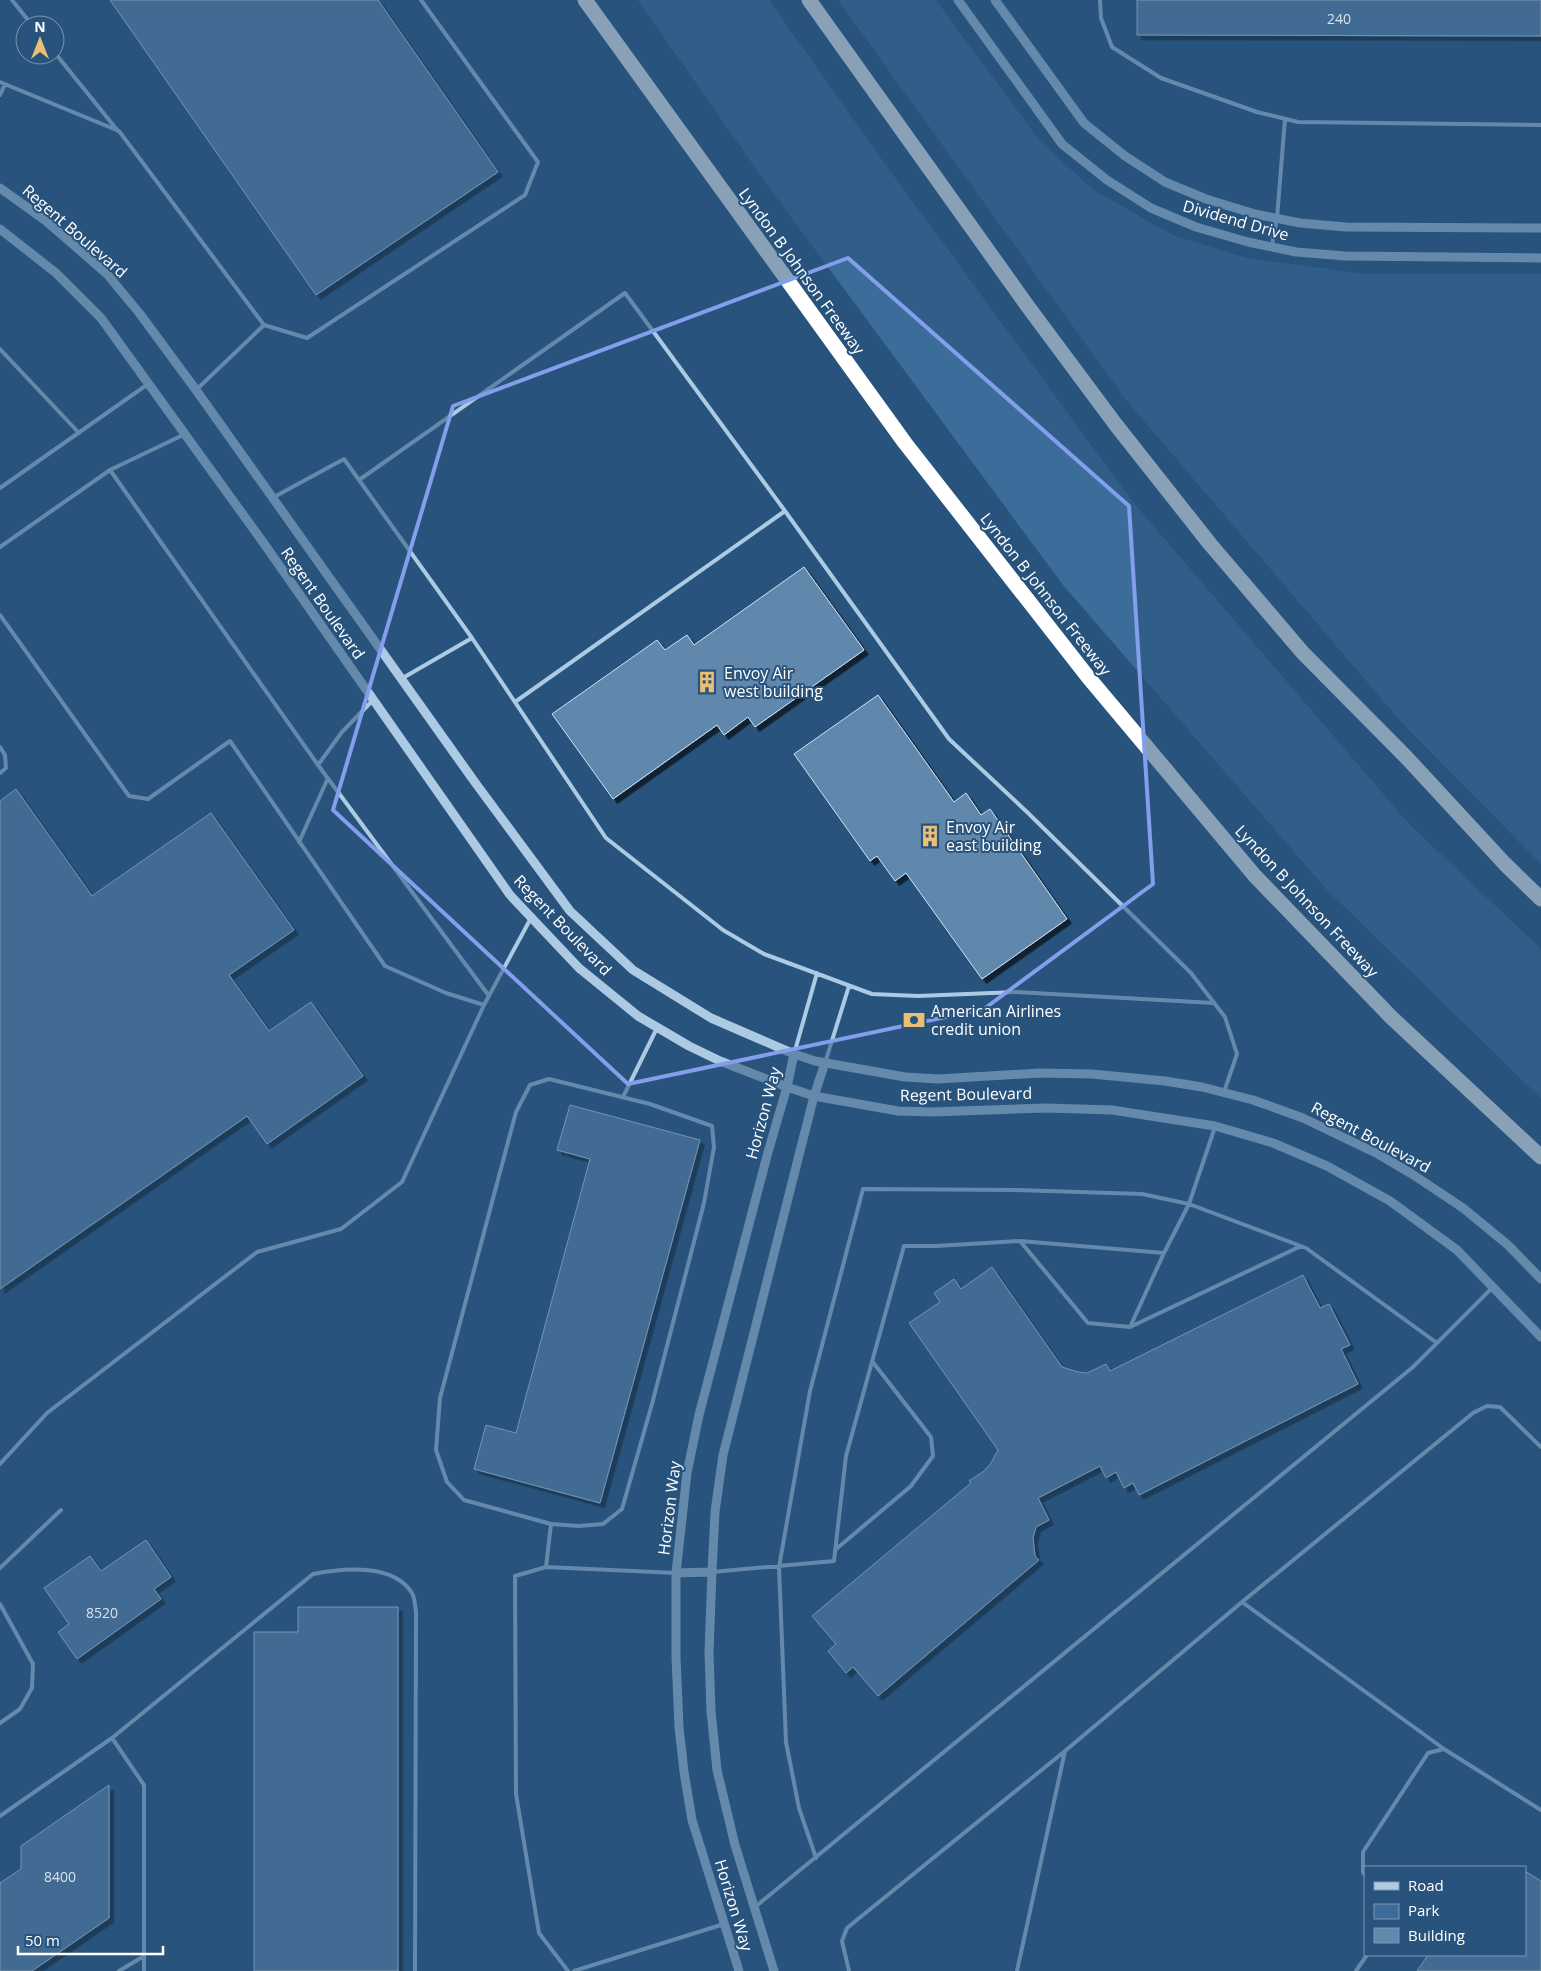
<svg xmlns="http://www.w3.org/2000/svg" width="1541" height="1971" viewBox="0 0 1541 1971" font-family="'Open Sans',sans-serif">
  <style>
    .green { fill: #3c6c99 }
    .building { fill: #6188ad; stroke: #cfe2f3; filter: url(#shadow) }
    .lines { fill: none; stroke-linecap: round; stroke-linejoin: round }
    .service { stroke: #adcae4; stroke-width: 4 }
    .tertiary { stroke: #adcae4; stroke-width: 9 }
    .motorway { stroke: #fff; stroke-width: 15 }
    .marked { fill: none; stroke: #839eea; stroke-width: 4; stroke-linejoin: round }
    .labels { text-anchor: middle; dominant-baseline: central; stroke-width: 4; stroke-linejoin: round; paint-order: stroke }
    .number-label { font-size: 14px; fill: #d8e1ea }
    .street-label { font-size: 16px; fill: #fff; stroke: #28537c }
    .poi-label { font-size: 16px; fill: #fff; stroke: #28537c; text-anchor: start }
  </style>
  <defs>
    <filter id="shadow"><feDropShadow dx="4.5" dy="4.5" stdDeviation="0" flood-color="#0009"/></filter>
  </defs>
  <rect width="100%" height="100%" fill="#28537c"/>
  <path class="green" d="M638,0H769L877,153L1132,501L1409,824L1541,949V1098L1328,891L1063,585L768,186Z
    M838,0H936L1039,140L1092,189L1172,235L1246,258L1365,274H1541V864L1404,725L1126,400Z"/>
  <path class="building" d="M110,0H378L498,172L316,295Z
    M1137,0H1541V36L1137,35Z
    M804,567L864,650L755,727L748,717L724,735L717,725L613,799L552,714L657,640L665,650L687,635L694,645Z
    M878,695L954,802L966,793L981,815L990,809L1067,919L982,979L906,873L895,881L877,856L870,861L794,754Z
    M16,789L92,896L211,813L294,930L229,975L269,1031L311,1002L363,1076L267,1144L247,1116L0,1289V801Z
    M570,1105L700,1140L600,1503L474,1469L486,1425L516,1433L590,1159L557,1150Z
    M992,1267L1062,1367L1078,1372L1087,1373L1106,1364L1110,1371L1303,1275L1320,1308L1329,1304L1350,1345L1341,1349L1358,1384L1139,1495L1133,1483L1124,1488L1116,1472L1106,1478L1100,1466L1038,1498L1049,1520L1036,1527L1033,1538L1035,1556L1039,1560L878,1696L853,1667L846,1673L828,1651L836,1644L812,1616L971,1483L969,1481L984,1471L991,1463L998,1450L909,1323L940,1302L934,1293L954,1279L961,1289Z
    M146,1540L171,1577L154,1589L161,1599L77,1659L58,1632L69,1624L44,1588L90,1556L101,1571Z
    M298,1607H398V1971H254V1632H298Z
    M109,1785V1918L32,1971H0V1883L21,1869V1846Z
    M1525,1871L1541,1881V1971H1417L1428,1955H1525Z"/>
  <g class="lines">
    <path class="service" d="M12,0L32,25
      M1100,0L1101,18L1112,47L1161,78L1257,112L1298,122L1541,125
      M55,53L118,131
      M0,82L119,131L264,325L307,338L525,195L538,162L421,0
      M0,95L5,84
      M1272,245L1277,218L1285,119
      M0,349L79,433
      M196,390L264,325
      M110,470L318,765
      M359,480L625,293L785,511L515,702
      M0,488L148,384
      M274,497L344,459L472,638
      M785,511L949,739L1027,812L1191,973L1225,1017L1237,1054L1224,1092
      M0,547L110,470L185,434
      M0,615L129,796L148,799L230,741L385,966L446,993L484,1005L531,918
      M401,679L472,638L606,838L723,930L764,954L872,994L918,996L1016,992L1214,1003
      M373,700L342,732L318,765L489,996
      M0,747L5,755L6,768L0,773
      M299,842L328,778
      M794,1054L817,973
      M825,1063L849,986
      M623,1097L657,1028
      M1164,1253L1020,1241L1088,1323L1130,1327L1164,1253L1189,1204L1306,1248L1437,1343
      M1130,1327L1301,1246
      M0,1464L47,1413L257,1252L341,1229L402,1182L484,1005
      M835,1550L911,1486L933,1456L931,1437L872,1361
      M546,1567L551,1524L579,1526L603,1524L622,1509L652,1404L704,1203L714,1147L712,1126L650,1104L549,1079L530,1085L516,1112L440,1398L436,1450L447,1482L464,1500L551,1524
      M0,1568L61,1510
      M712,1572L834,1561L846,1456L904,1246H936L1020,1241
      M1242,1602L1473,1413L1487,1406L1500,1407L1541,1447
      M0,1604L33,1664L32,1688L20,1709L0,1723
      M112,1738L313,1574C343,1568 393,1563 412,1593C415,1598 415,1606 416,1612L415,1971
      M0,1816L112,1738L144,1785V1971
      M816,1858L799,1808L786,1742L779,1567L810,1391L863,1189L1016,1190L1142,1194L1189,1204L1215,1127
      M1365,1875L1363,1872V1852L1428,1753L1444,1749L1541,1810
      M755,1907L1413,1367L1492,1288
      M119,1971L144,1956
      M568,1971L539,1933L516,1794L515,1576L546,1567L676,1573
      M574,1971L724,1924
      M849,1971L842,1941L847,1928L1065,1751
      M1017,1971L1065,1751L1242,1602L1444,1749
      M1356,1971L1367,1955"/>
    <path class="tertiary" d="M958,0L1062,144L1107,180L1151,208L1196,227L1248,242L1296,252L1345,256L1541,258
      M995,0L1084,123L1125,156L1165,182L1206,199L1255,214L1300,223L1346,227L1541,228
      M0,188L46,221L107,274L140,314L196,390L474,781L570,911L633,970L711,1018L794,1054L815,1061L905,1077L938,1079L1040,1073L1092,1074L1165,1081L1202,1087L1253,1100L1303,1118L1378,1154L1412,1174L1463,1208L1508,1245L1541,1279
      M0,229L56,273L101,318L265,545L510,895L579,968L638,1016L689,1046L720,1061L787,1087L814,1096L898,1111L931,1112L1046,1108L1112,1110L1215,1126L1273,1143L1327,1166L1390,1201L1457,1250L1541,1337
      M676,1573L712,1572
      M739,1971L692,1820L684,1772L679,1727L676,1657V1573L687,1473L699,1415L768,1152L787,1087L794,1054
      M774,1971L735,1845L717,1770L711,1711L709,1652L712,1572L715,1512L723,1455L814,1096L825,1063"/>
    <path class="motorway" d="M585,0L905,443L1088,677L1255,876L1391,1017L1541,1157
      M809,0L1029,308L1116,425L1210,544L1303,653L1406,757L1505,864L1541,899"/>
  </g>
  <path d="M0 0H1541V1971H0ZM848,258L1129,506L1153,884L984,1009L628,1084L333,810L453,406Z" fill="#28537c" fill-opacity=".55" fill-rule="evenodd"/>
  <path class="marked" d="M848,258L1129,506L1153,884L984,1009L628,1084L333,810L453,406Z"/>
  <defs>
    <g id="building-bare" transform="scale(1.725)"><path d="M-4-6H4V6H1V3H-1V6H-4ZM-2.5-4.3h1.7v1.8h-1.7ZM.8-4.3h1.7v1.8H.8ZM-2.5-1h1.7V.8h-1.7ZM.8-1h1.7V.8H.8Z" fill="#ebbf74" stroke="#28537c" stroke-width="2.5" paint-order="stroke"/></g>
    <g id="bank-bare" transform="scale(1.725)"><path d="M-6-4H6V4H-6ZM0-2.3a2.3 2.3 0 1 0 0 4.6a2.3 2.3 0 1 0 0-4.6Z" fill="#ebbf74" stroke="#28537c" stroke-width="2.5" paint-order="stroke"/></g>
  </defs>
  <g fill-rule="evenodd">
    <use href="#building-bare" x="707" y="682"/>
    <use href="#building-bare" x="930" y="836"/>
    <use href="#bank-bare" x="914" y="1020"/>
  </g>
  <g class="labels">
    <g class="number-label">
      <text x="1339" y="18">240</text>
      <text x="102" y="1612">8520</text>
      <text x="60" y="1876">8400</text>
    </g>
    <g class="street-label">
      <text transform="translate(1236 220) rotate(16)">Dividend Drive</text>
      <text transform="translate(75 231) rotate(41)">Regent Boulevard</text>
      <text transform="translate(802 271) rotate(54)">Lyndon B Johnson Freeway</text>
      <text transform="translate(1046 594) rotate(52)">Lyndon B Johnson Freeway</text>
      <text transform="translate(323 603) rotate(55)">Regent Boulevard</text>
      <text transform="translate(1307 901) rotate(47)">Lyndon B Johnson Freeway</text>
      <text transform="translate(563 925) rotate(46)">Regent Boulevard</text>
      <text transform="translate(966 1094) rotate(-1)">Regent Boulevard</text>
      <text transform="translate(763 1113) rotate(-75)">Horizon Way</text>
      <text transform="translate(1371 1137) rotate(28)">Regent Boulevard</text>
      <text transform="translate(669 1508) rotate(-83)">Horizon Way</text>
      <text transform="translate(734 1905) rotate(73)">Horizon Way</text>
    </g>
    <g class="poi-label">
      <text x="724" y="673">Envoy Air<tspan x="724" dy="18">west building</tspan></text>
      <text x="946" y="827">Envoy Air<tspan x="946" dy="18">east building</tspan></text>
      <text x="931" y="1011">American Airlines<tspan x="931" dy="18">credit union</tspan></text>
    </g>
  </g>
  <rect x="1364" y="1866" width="162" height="90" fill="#28537c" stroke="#7e98b0"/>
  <rect x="1374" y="1882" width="25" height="8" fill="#adcae4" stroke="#7e98b0"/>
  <text x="1408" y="1891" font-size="15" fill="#ffffff">Road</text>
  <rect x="1374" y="1904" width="25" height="15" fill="#3c6c99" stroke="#7e98b0"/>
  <text x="1408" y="1916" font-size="15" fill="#ffffff">Park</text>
  <rect x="1374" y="1928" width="25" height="15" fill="#6188ad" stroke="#7e98b0"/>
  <text x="1408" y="1941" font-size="15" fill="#ffffff">Building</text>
  <g transform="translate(40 40)"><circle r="24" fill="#28537c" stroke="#7e98b0"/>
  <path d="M0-4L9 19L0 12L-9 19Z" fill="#ebbf74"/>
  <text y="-8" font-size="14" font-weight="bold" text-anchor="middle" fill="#ffffff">N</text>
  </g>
  <path d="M18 1946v8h145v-8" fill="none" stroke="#ffffff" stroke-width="2.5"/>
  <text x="25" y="1946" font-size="15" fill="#ffffff" stroke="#28537c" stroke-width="4" paint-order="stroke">50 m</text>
</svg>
